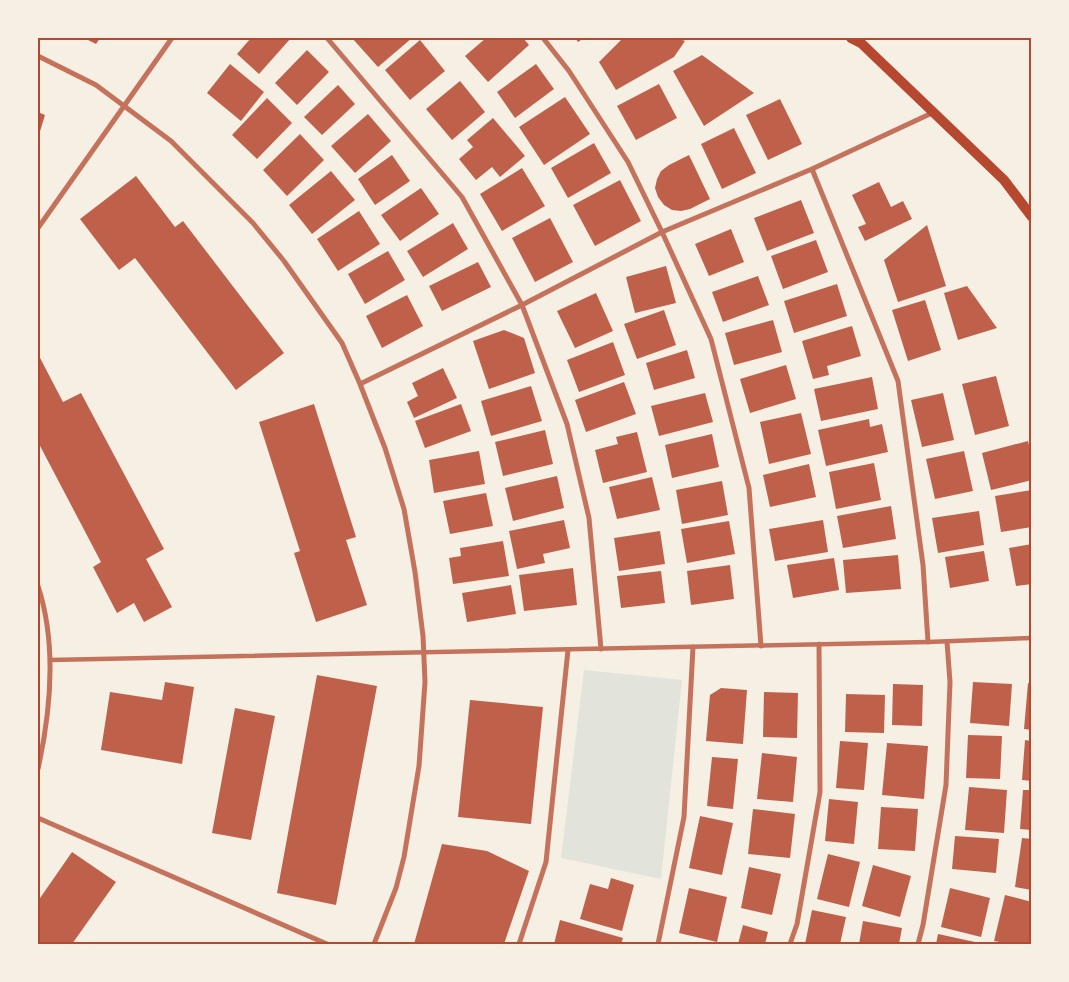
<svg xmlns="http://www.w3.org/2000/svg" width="1069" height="982" viewBox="0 0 1069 982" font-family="'PT Sans',sans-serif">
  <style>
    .green { fill: #e2e4dc }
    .building { fill: #bf614a }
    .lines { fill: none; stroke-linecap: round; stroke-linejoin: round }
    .pedestrian { stroke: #c5725c; stroke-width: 4.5 }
    .minor { stroke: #c5725c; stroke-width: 5 }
    .secondary { stroke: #b5482f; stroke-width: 10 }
    .neatline { fill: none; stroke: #b5482f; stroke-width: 2 }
  </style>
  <rect width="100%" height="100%" fill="#f6efe4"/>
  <path class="green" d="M584,670L682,680L661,879L561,858Z"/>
  <path class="building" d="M84,38H100L96,44Z
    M251,38H291L259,74L237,54Z
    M352,38H412L378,67Z
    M486,38H523L529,45L488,82L465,56Z
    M575,38H584L578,42Z
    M623,38H677L685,41L674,57L616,90L599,62Z
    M420,40L445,71L410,100L385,70Z
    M307,50L329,72L297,105L275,83Z
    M702,55L754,93L704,126L673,71Z
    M230,64L264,92L241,121L207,93Z
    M536,64L554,89L515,118L497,92Z
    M460,81L485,112L452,140L426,109Z
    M659,84L677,118L636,140L617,106Z
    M338,85L355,104L322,135L304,117Z
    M565,97L590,134L544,165L519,127Z
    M267,98L292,123L257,159L232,135Z
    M780,99L802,144L768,160L746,115Z
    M38,112L45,115L38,138Z
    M368,114L391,141L355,173L331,146Z
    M493,118L525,156L500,177L492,167L476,180L459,159L473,147L467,140Z
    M734,128L756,173L722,189L701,144Z
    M300,134L324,160L287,196L263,170Z
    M594,143L611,173L568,198L551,168Z
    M392,155L410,181L375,205L358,179Z
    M689,155L710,199L690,209L681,211L672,210L664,205L658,197L655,188L657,179L661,171L669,165Z
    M522,168L545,206L502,231L480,194Z
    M331,171L355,200L312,234L289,205Z
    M136,176L175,227L183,221L284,353L236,390L135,258L119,270L80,219Z
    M620,180L641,221L595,246L573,205Z
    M879,182L891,207L903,201L912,219L865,241L858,227L866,224L852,195Z
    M421,188L439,214L400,241L381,215Z
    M801,200L814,233L767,251L754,218Z
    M359,211L380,244L338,271L317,239Z
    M550,218L573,262L535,282L512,238Z
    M453,223L468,249L423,277L407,251Z
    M927,225L946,286L898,302L884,260Z
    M731,229L744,262L709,276L695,244Z
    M816,240L828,272L783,289L771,256Z
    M388,251L405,280L365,304L348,274Z
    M478,262L491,287L442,311L429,286Z
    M666,266L676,303L635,313L626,277Z
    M758,276L769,305L723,322L712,292Z
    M837,284L847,316L794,333L784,301Z
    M967,286L997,328L958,340L944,293Z
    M596,293L613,331L575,348L557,311Z
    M407,295L423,326L382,348L366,316Z
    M925,300L941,350L908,361L892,310Z
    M664,310L676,345L637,359L624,324Z
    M773,320L782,352L734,365L725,333Z
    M852,326L861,356L827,366L829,375L813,379L802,341Z
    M504,330L524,338L535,373L489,389L473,341Z
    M613,342L625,375L579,392L567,360Z
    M687,350L695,378L654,390L646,363Z
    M38,354L63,402L81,393L164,549L146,559L172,607L144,622L134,603L117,613L93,567L101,562L38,442Z
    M786,365L796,399L750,413L740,379Z
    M443,368L457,398L414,418L407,402L418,396L412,383Z
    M996,376L1009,426L975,435L962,384Z
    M872,377L878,409L821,421L814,389Z
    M624,382L636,414L586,432L575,400Z
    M531,386L542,421L491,436L481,401Z
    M705,393L713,422L659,436L651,406Z
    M943,393L954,440L922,447L911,400Z
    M314,404L356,537L346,540L367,605L316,622L294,553L300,551L259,422Z
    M461,404L471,431L425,448L415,421Z
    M801,413L811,454L769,464L760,422Z
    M869,419L870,427L882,424L888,452L826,466L818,430Z
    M545,430L553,464L503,476L495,442Z
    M637,432L647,472L603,483L595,450L618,444L616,437Z
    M712,434L719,467L672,478L665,445Z
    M1028,441L1032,457V480L991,490L982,453Z
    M479,451L485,484L434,493L429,460Z
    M964,451L973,491L935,499L926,459Z
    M874,463L881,500L836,509L829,472Z
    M809,464L816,497L770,507L763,475Z
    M557,476L564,508L513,521L505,488Z
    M652,477L660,510L617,519L609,487Z
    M722,481L728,515L682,524L676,490Z
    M1032,490V527L1001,532L995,496Z
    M486,493L493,526L450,534L443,501Z
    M891,506L896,539L843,548L837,516Z
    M979,511L984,545L938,553L932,518Z
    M564,520L570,548L543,554L545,563L517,569L509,531Z
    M823,520L828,552L775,561L769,529Z
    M729,521L735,554L687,563L681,529Z
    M660,531L665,564L619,571L614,538Z
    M503,541L509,576L453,584L449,558L461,556L460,548Z
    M1032,544V584L1016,586L1009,548Z
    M984,551L989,581L950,588L945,557Z
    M898,555L901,589L846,593L843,560Z
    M834,558L839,590L793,598L787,565Z
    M730,565L734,599L691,605L687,571Z
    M573,568L577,605L524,611L519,575Z
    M661,571L665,603L621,608L617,576Z
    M511,585L516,614L467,622L462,593Z
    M317,675L377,686L336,905L277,893Z
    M165,682L194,687L182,764L101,750L110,692L162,700Z
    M973,682L1012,684L1009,726L970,723Z
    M1028,683L1032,684V730L1024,729Z
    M893,684L923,685L922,726L892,725Z
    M721,688L747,690L743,744L706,741L710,695Z
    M764,692L798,693L797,738L763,737Z
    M846,694L885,695L884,733L845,732Z
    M470,700L543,707L531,824L458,817Z
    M235,708L275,716L251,840L212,833Z
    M968,735L1002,736L1000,779L966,778Z
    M1025,740L1032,741V781L1022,780Z
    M840,741L868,743L864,790L836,788Z
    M887,743L928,746L924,799L882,795Z
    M762,753L797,757L793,802L757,799Z
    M712,757L738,759L733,809L707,806Z
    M969,787L1007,790L1004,833L965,830Z
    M1023,790H1032V830L1020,829Z
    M829,799L858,802L854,844L825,841Z
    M881,807L918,809L915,851L878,849Z
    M753,809L795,814L790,858L748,854Z
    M700,816L733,823L722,875L689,868Z
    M955,836L999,839L996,873L952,869Z
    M1022,838L1032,839V890L1015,887Z
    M442,844L487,851L529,871L504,944H414Z
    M72,852L116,882L72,944H38V901Z
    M828,854L860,862L849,907L817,899Z
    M873,865L911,876L900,917L862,906Z
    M749,867L781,874L772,915L741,908Z
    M611,878L634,885L622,931L580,919L590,884L608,889Z
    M689,888L727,897L717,942L679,933Z
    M950,888L990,898L981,937L941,927Z
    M1005,895L1032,902V944H1010L994,941Z
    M812,910L846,917L840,944H805Z
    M560,920L623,938L621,944H554Z
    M863,921L902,928L899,944H859Z
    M743,925L768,932L765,944H738Z
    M938,934L975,942V944H936Z"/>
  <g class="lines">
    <path class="pedestrian" d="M50,660L928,642L1032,638"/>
    <path class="minor" d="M327,38L462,197L522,305L567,424L589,518L601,649
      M543,38L569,71L628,162L662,232L711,339L749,488L761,646
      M38,56L96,85L171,141L253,223L284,261L342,343L360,384L385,448L404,509L415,572L423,636L425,682L419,766L404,857L396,888L374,944
      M812,169L898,381L923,565L928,642
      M38,228L172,38
      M360,384L522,305L662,232L812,169L932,113
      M38,586C57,644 51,710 38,769
      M38,818L327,944
      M519,944L546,862L568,650
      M658,944L684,817L693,647
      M790,944L797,924L820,792L819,644
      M918,944L923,925L946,785L950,682L947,642"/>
    <path class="secondary" d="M851,38L861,43L1004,180L1032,217"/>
  </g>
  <rect width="1069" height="982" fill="none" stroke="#f6efe4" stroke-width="78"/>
  <rect x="39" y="39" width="991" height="904" class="neatline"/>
</svg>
